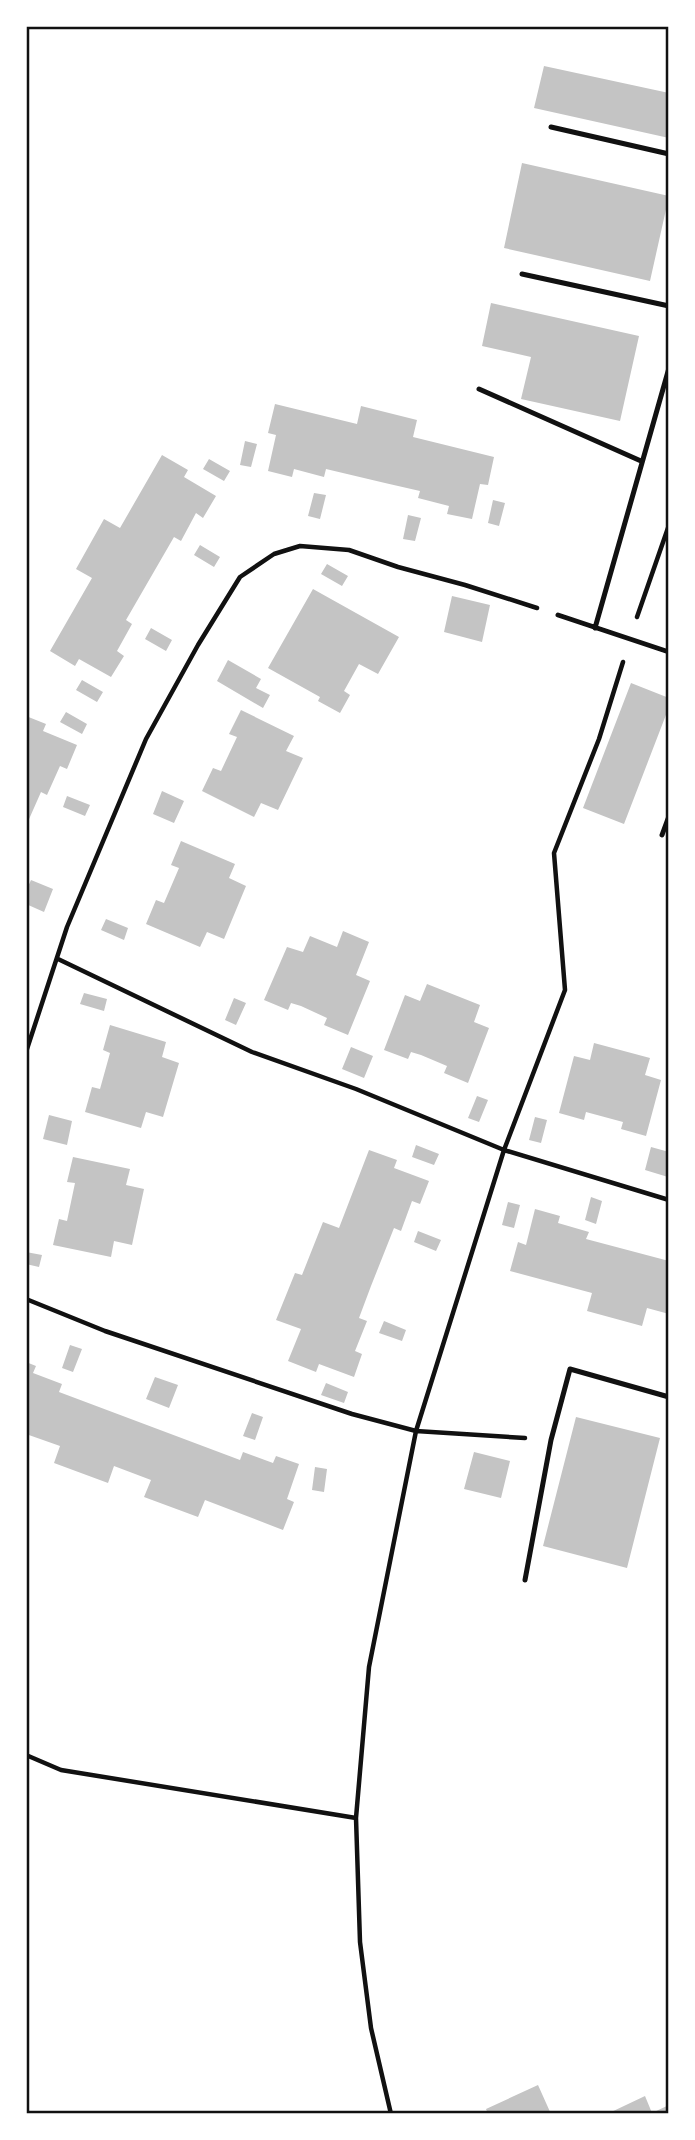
<svg xmlns="http://www.w3.org/2000/svg" width="695" height="2140" viewBox="0 0 695 2140" font-family="Commissioner,sans-serif">
  <style>
    .building { fill: #c4c4c4 }
    .lines { fill: none; stroke-linecap: round; stroke-linejoin: round }
    .path { stroke: #111; stroke-width: 4.5 }
    .service { stroke: #111; stroke-width: 5 }
    .neatline { fill: none; stroke: #111; stroke-width: 2.5 }
  </style>
  <rect width="100%" height="100%" fill="#fff"/>
  <path class="building" d="M544,66L669,93V138L534,108Z
    M522,163L669,196L650,281L504,248Z
    M491,303L639,336L620,421L521,399L531,357L482,346Z
    M275,404L357,424L361,406L417,420L413,437L494,457L488,485L480,484L472,519L447,514L449,506L418,498L420,491L385,483L326,469L324,477L294,469L292,477L268,471L276,435L268,433Z
    M245,441L257,444L251,467L240,465Z
    M162,455L188,470L184,477L216,496L203,518L196,513L181,541L174,537L126,620L132,624L117,651L124,656L111,677L79,659L75,666L50,651L92,578L76,569L104,519L120,528Z
    M209,459L230,471L224,481L203,469Z
    M314,493L326,495L320,519L308,516Z
    M493,500L505,503L499,526L488,523Z
    M408,515L421,518L415,541L403,539Z
    M200,545L220,557L214,567L194,555Z
    M327,564L348,576L342,586L321,574Z
    M313,589L399,637L378,674L359,664L344,691L350,695L340,713L318,701L320,697L268,668Z
    M452,596L490,605L482,642L444,632Z
    M151,628L172,640L166,651L145,639Z
    M228,660L261,679L256,688L270,695L263,708L217,681Z
    M82,680L103,692L97,702L76,690Z
    M631,683L669,698V707L624,824L583,808Z
    M241,710L294,736L286,751L303,758L278,810L261,803L254,817L202,791L213,768L221,771L237,737L229,734Z
    M66,712L87,724L82,734L60,722Z
    M26,716L46,724L43,731L77,745L67,769L60,766L47,795L41,792L26,826Z
    M162,791L184,801L174,823L153,814Z
    M67,796L90,805L85,816L63,807Z
    M181,841L235,864L229,878L246,886L224,939L207,932L200,947L146,924L156,900L164,903L179,868L171,865Z
    M31,880L53,889L44,912L26,904V891Z
    M106,919L128,928L124,940L101,930Z
    M343,931L369,942L356,975L370,981L348,1035L324,1025L327,1018L301,1006L291,1003L288,1010L264,1000L287,947L303,952L310,936L337,947Z
    M427,984L480,1005L474,1022L489,1028L468,1083L444,1073L447,1066L421,1055L411,1052L408,1059L384,1050L405,995L420,1001Z
    M84,993L107,999L104,1011L80,1004Z
    M234,998L246,1003L236,1025L225,1020Z
    M110,1025L166,1042L162,1057L179,1063L163,1117L146,1112L141,1128L85,1112L92,1087L100,1089L110,1053L103,1050Z
    M594,1043L650,1058L645,1075L661,1080L646,1136L621,1129L623,1122L586,1112L584,1120L559,1113L574,1056L590,1060Z
    M351,1047L373,1056L364,1078L342,1069Z
    M477,1096L488,1100L479,1122L468,1118Z
    M49,1115L72,1121L67,1145L43,1139Z
    M535,1117L547,1120L541,1143L529,1140Z
    M416,1145L439,1154L434,1165L412,1157Z
    M651,1147L669,1152L668,1177L645,1170Z
    M369,1150L397,1160L394,1168L429,1181L420,1204L412,1201L401,1231L394,1228L371,1286L359,1318L367,1321L355,1351L362,1354L354,1377L319,1364L316,1372L288,1361L301,1329L276,1320L295,1273L302,1275L323,1222L339,1228Z
    M73,1157L130,1169L126,1185L144,1189L132,1245L114,1241L111,1257L53,1245L59,1219L67,1221L75,1183L67,1182Z
    M591,1197L602,1201L596,1224L585,1220Z
    M508,1202L520,1205L514,1228L502,1225Z
    M535,1209L560,1216L558,1223L589,1232L586,1239L669,1261V1314L647,1308L642,1326L587,1311L592,1293L510,1271L518,1242L526,1245Z
    M418,1231L441,1240L436,1251L414,1242Z
    M26,1252L42,1255L39,1267L26,1264Z
    M384,1321L406,1330L402,1341L379,1333Z
    M70,1345L82,1349L73,1372L62,1368Z
    M26,1362L36,1366L33,1373L62,1384L59,1392L240,1460L243,1452L273,1463L276,1456L299,1464L287,1499L294,1502L283,1530L205,1500L198,1517L144,1497L151,1480L114,1466L108,1483L54,1463L60,1446L26,1434Z
    M155,1377L178,1385L169,1408L146,1399Z
    M326,1383L348,1392L344,1403L321,1395Z
    M252,1413L263,1417L255,1440L243,1436Z
    M576,1417L660,1438L627,1568L543,1546Z
    M474,1452L510,1461L501,1498L464,1489Z
    M315,1467L327,1469L324,1492L312,1490Z
    M538,2085L551,2114H488L486,2109Z
    M645,2096L652,2113L669,2105V2114H607Z"/>
  <g class="lines">
    <path class="path" d="M637,617L669,525
      M58,959L252,1052L356,1089L504,1150L669,1200
      M26,1052L67,927L146,739L198,645L240,577L274,554L300,546L349,550L398,567L465,585L537,608
      M26,1299L105,1331L352,1414L416,1431L525,1438
      M26,1755L61,1770L356,1818
      M391,2114L371,2028L360,1942L356,1818L369,1667L416,1431L504,1150L565,990L554,853L599,739L623,662"/>
    <path class="service" d="M551,127L669,154
      M522,274L669,306
      M479,389L641,461
      M558,615L669,652
      M595,628L669,368
      M662,835L669,816
      M525,1580L551,1440L570,1369L669,1397"/>
  </g>
  <rect width="695" height="2140" fill="none" stroke="#ffffff" stroke-width="56"/>
  <rect x="28" y="28" width="639" height="2084" class="neatline"/>
</svg>
